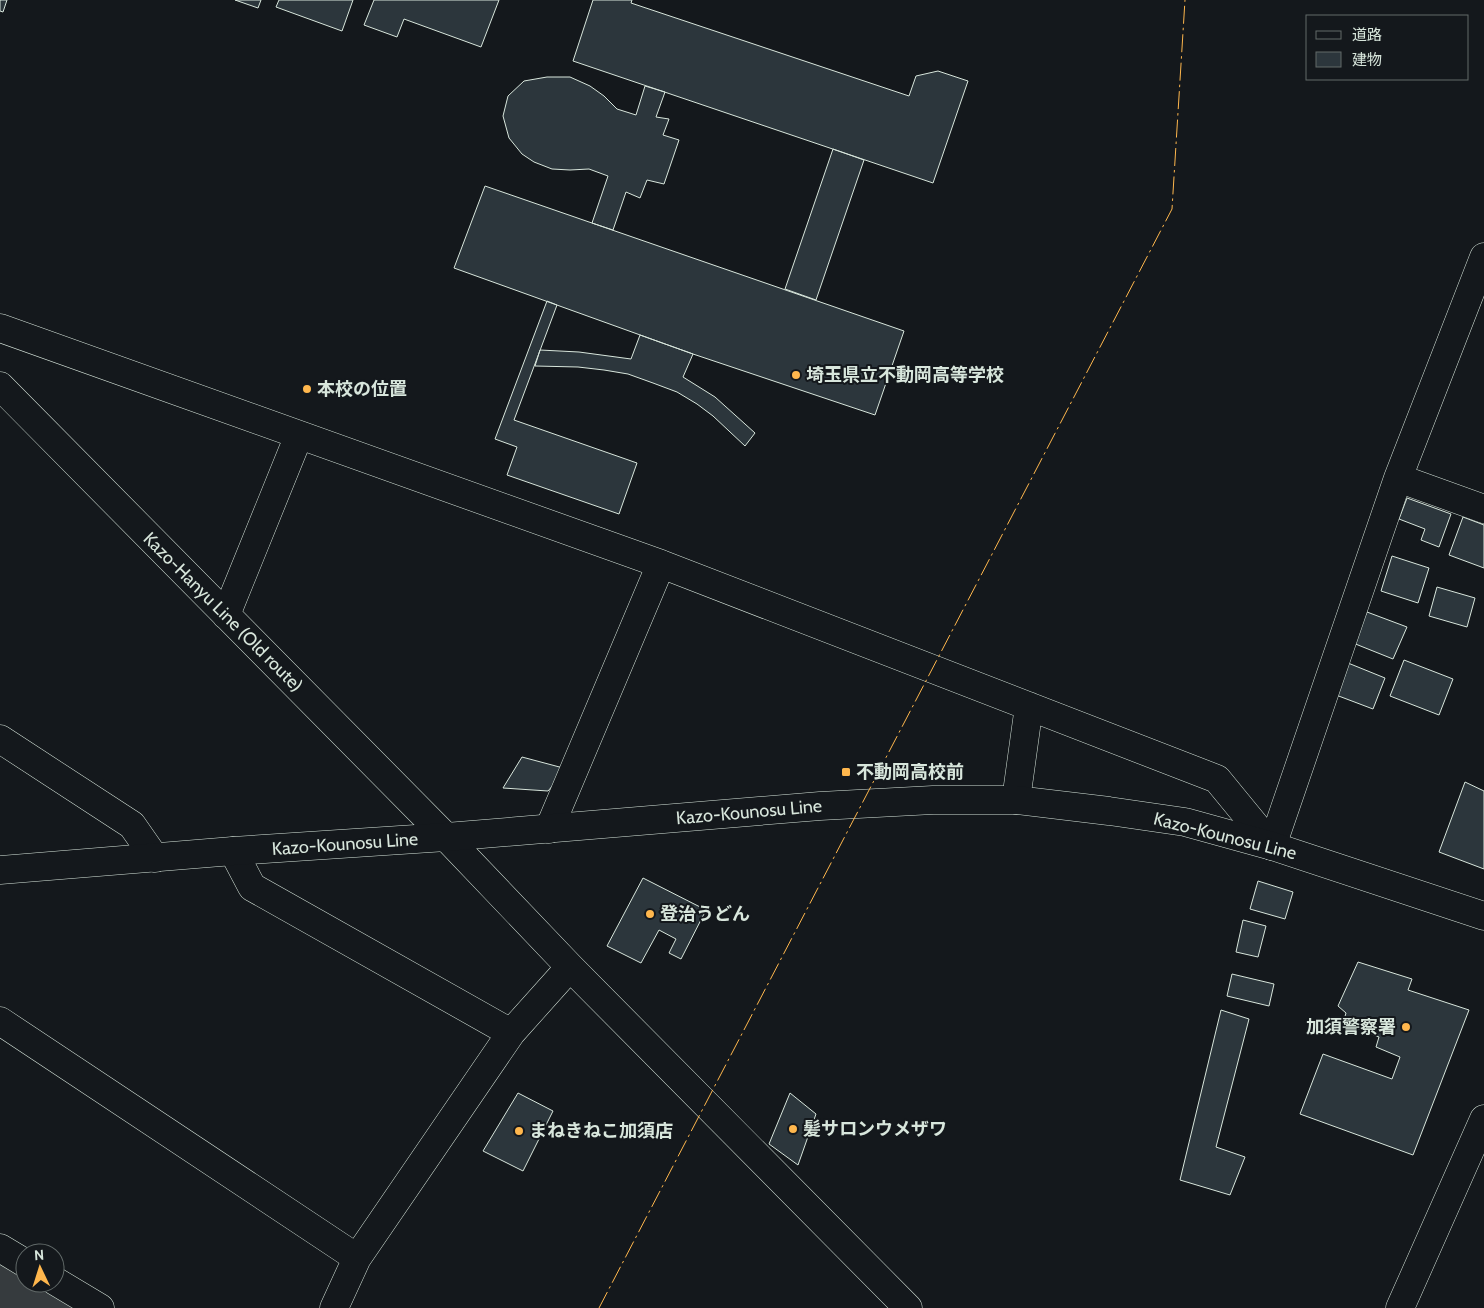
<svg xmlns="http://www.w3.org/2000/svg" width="1484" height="1308" viewBox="0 0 1484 1308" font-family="Cabin,'Noto Sans JP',sans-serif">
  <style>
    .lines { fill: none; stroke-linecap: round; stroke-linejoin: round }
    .river { stroke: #363b3e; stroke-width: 52 }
    .building { fill: #2c363c; stroke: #d8e6dc }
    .minor-casing { stroke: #d8e6dc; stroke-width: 29 }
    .major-casing { stroke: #d8e6dc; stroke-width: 29 }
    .minor { stroke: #14181c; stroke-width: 28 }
    .major { stroke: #14181c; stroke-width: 28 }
    .power { stroke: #ffb74d; stroke-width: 1; stroke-dasharray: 18 4 2.5 4; stroke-linecap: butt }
    .poi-dot { fill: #ffb74d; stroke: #14181c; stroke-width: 2 }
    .labels { text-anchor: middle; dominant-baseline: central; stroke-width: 4; stroke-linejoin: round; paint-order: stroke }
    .poi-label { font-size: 18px; font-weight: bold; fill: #d8e6dc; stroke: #14181c; text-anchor: start }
    .street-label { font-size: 18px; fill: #d8e6dc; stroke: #14181c }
  </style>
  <rect width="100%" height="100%" fill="#14181c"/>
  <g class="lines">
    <path class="river" d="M0,1282L45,1308"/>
  </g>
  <path class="building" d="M0,0H7L3,12L0,11Z
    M235,0H261L258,8Z
    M279,0H353L342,31L276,7Z
    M374,0H499L481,47L404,19L397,37L364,25Z
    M593,0H632L631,3L909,96L916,76L938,71L968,81L933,183L573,61Z
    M547,77H570L590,86L604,96L617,109L636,115L645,86L665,92L656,117L669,119L663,135L679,140L664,184L647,180L640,198L626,192L613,230L592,223L608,176L589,169L570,170L552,169L534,162L522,154L509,138L503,116L508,96L524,81Z
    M833,149L864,160L816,300L785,289Z
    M485,186L904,331L875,415L693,354L454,268Z
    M547,301L557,305L514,420L637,463L619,514L507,475L517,447L495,439Z
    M640,335L693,354L683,377L715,397L755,433L745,446L713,416L697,404L677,392L653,383L628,374L604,370L578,367L535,366L540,350L579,352L631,359Z
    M1407,498L1451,514L1439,547L1421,540L1425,529L1399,519Z
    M1463,517L1484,525V568L1449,555Z
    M1392,556L1429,568L1418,603L1381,591Z
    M1437,587L1475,598L1467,627L1429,616Z
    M1367,612L1407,627L1393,659L1353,643Z
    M1404,660L1453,679L1439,715L1390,696Z
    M1348,663L1385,678L1373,709L1336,695Z
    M522,757L567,769L548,791L503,788Z
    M1465,782L1484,791V869L1439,852Z
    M643,878L706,910L681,959L669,953L676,939L659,930L641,963L607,946Z
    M1258,881L1293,892L1285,919L1250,909Z
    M1243,920L1266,926L1258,957L1236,952Z
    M1358,962L1412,979L1408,990L1469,1010L1413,1155L1300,1114L1323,1054L1392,1079L1400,1057L1376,1047L1379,1037L1343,1023L1346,1013L1338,1006Z
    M1232,974L1274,984L1269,1006L1227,996Z
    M1221,1010L1249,1019L1216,1147L1245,1157L1230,1195L1180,1180Z
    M518,1093L553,1111L523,1171L483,1151Z
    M790,1093L816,1114L798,1165L769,1144Z"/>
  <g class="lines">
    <g class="minor-casing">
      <path id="minor" d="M0,328L661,564L1217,779L1272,846
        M0,386L446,837L570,967L908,1308
        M1398,478L1484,509
        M226,615L299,435
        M0,739L132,825L155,858
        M1016,800L1029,706
        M549,829L661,564
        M1272,846L1398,478L1484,257
        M233,851L252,887L511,1033
        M0,1021L357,1258
        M0,1248L25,1263
        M55,1281L100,1308
        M334,1308L357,1258L511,1033L570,967
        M1400,1308L1484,1119"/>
    </g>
    <g class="major-casing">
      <path id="major" d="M0,870L233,851L446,837L820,806L933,800H1016L1109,811L1185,822L1272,846L1484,916"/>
    </g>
    <use href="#minor" class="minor"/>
    <use href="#major" class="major"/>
    <path class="power" d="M599,1308L1172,209L1185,0"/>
  </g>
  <g class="poi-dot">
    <circle cx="796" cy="375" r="5"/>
    <circle cx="307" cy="389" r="5"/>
    <rect x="841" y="767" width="10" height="10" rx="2.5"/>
    <circle cx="650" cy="914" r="5"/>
    <circle cx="1406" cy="1027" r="5"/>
    <circle cx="793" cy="1129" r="5"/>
    <circle cx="519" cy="1131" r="5"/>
  </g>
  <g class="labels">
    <g class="poi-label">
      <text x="806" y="375">埼玉県立不動岡高等学校</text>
      <text x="317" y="389">本校の位置</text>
      <text x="856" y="772">不動岡高校前</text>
      <text x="660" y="914">登治うどん</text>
      <text x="1396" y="1027" text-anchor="end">加須警察署</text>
      <text x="803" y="1129">髪サロンウメザワ</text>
      <text x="529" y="1131">まねきねこ加須店</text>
    </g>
    <g class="street-label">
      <text transform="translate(223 612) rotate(45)">Kazo-Hanyu Line (Old route)</text>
      <text transform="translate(749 812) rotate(-5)">Kazo-Kounosu Line</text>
      <text transform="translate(1225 836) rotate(14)">Kazo-Kounosu Line</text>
      <text transform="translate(345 844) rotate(-4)">Kazo-Kounosu Line</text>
    </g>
  </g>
  <rect x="1306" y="15" width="162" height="65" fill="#14181c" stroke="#626a69"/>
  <rect x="1316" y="31" width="25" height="8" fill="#14181c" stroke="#626a69"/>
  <text x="1352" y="40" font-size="15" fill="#d8e6dc">道路</text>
  <rect x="1316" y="52" width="25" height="15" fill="#2c363c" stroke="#626a69"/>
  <text x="1352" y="65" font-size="15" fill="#d8e6dc">建物</text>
  <g transform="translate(40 1268) rotate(356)"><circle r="24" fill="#14181c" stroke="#626a69"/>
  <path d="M0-4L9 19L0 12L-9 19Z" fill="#ffb74d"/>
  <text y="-8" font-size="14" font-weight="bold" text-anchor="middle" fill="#d8e6dc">N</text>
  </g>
</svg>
